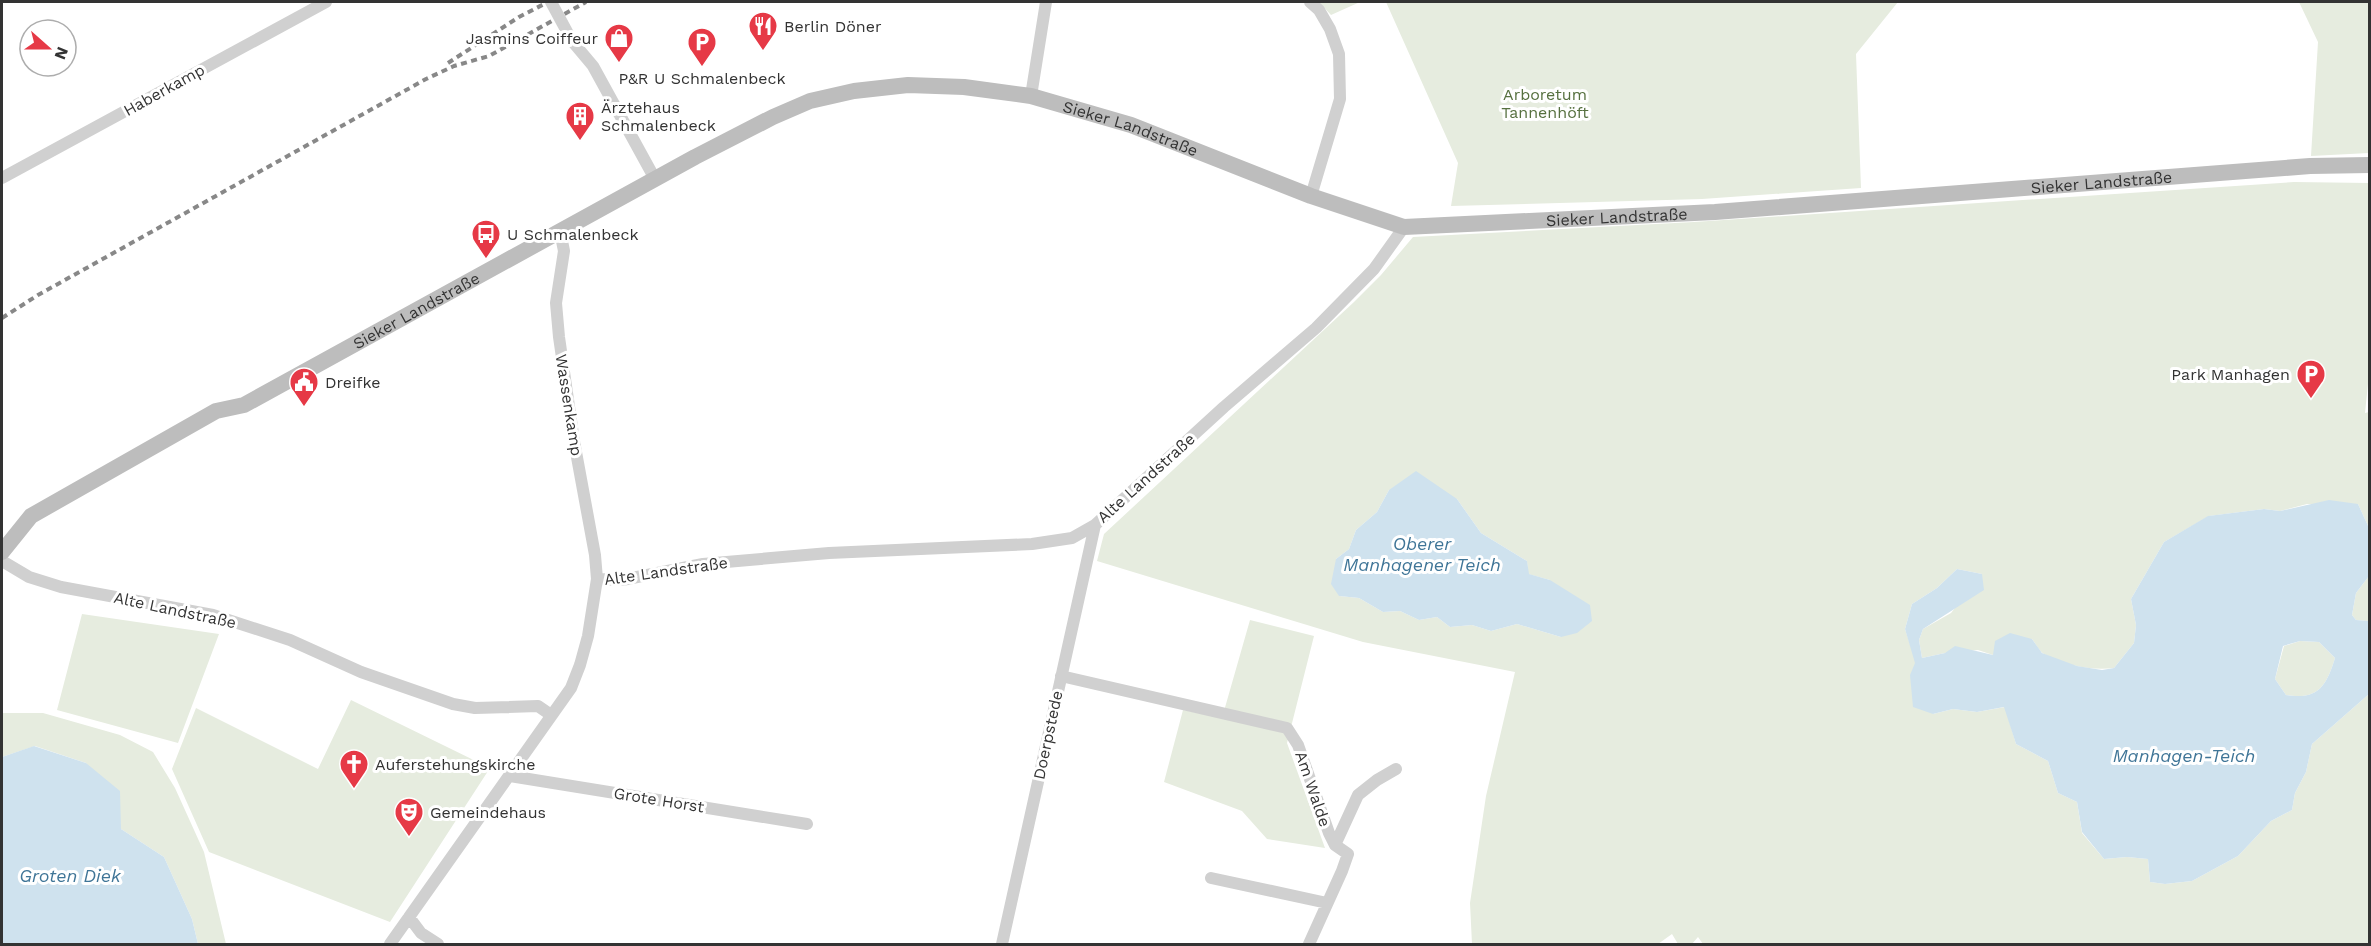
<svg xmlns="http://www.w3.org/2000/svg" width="2371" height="946" viewBox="0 0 2371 946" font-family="'Work Sans',sans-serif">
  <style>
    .green { fill: #e6ecdf; fill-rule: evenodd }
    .water { fill: #cfe2ee; fill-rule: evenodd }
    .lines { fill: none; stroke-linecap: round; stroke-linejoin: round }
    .street { stroke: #d0d0d0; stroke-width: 12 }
    .secondary { stroke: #bdbdbd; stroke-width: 16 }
    .rail { stroke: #888; stroke-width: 4; stroke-dasharray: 6 4.5; stroke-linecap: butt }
    .street-bridge { stroke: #d0d0d0; stroke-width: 12 }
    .labels { text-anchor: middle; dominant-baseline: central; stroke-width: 6; stroke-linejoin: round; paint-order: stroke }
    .poi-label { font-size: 16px; fill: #333; stroke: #fff; text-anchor: start }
    .street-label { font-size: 16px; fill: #333; stroke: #fff }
    .park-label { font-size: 16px; fill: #56703f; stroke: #fff }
    .water-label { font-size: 18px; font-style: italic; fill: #3f7597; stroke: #fff }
  </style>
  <rect width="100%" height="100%" fill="#fff"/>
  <path class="green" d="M1319,2H1360L1331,15Z
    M1386,2H1898L1856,54L1861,188L1702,199L1451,206L1458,163Z
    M2299,2H2369V153L2311,156L2318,42Z
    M2294,182L2369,183L2370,364L2365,413L2369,412V528L2358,504H2307L2280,511L2264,509L2209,516L2164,542L2131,599L2136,625L2134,643L2114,668C2091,671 2064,665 2044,654C2039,651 2036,644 2032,639L1993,655L1978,650L1945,653L1922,658L1919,640L1923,629L1951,613L1982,574L1957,569L1937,588L1912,604L1905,629L1933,714L1953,709L1977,712L2005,707L2016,744L2048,761L2058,793L2077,802L2082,833L2104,859L2127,857L2148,859L2150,882L2165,884L2192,881L2238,856L2271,821L2292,810L2295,793L2306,772L2312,744L2369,694V944H1703L1698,937L1692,944H1678L1672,934L1658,944H1472L1470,903L1486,796L1515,672L1363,642L1097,561L1104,534L1354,302L1381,275L1413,237L1694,222ZM1389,490L1457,499L1481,533L1527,561L1528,574L1550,580L1561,637L1517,624L1491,631L1472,625L1450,627L1437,617L1419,620L1400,611L1383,612L1359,598L1339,596L1336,559L1349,549L1356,530L1377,512Z
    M2369,576V621L2356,620L2352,615L2356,593Z
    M82,614L219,634L178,743L57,710Z
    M1250,620L1314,636L1287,743L1325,848L1267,839L1242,811L1164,782L1183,710L1222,718Z
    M2300,641L2319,642L2335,658C2326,687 2318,700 2286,695L2275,679L2284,646Z
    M351,700L490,768L390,922L209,852L172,769L196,708L318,769Z
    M2,713H43L120,735L153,752L175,788L204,852L226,944H198L192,919L164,857L121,829L86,763L35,746L2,757Z"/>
  <path class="water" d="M1416,471L1457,499L1481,533L1527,561L1529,574L1550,580L1590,605L1592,621L1577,633L1561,637L1517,624L1491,631L1472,625L1450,627L1437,617L1419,620L1400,611L1383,612L1359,598L1339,596L1331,584L1336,559L1349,549L1356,530L1377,512L1389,490Z
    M2329,500L2358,504L2369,528V576L2356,593L2352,615L2356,620L2369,621V694L2312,744L2306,772L2295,793L2292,810L2271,821L2238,856L2192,881L2165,884L2150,882L2148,859L2127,857L2104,859L2082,832L2077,802L2058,793L2048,761L2016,744L2004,707L1977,712L1953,709L1933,714L1913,707L1910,675L1915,663L1905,629L1912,604L1937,588L1957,569L1982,574L1984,590L1923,629L1919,640L1922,658L1945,653L1955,646L1993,655L1995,641L2010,633L2032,639L2042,653L2077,666L2102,670L2114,668L2134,643L2136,625L2131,599L2164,542L2208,516L2264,509L2280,511ZM2300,641L2319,642L2335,658C2326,687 2318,700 2286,695L2275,679L2283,646Z
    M34,746L86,763L120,791L121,829L164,857L192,919L198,944H2V757Z"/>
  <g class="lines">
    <path class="street" d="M1310,2L1319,10L1330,29L1339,54L1340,99L1311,196
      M572,41L593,66L655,179
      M1031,96L1046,2
      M2,178L326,2
      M2,561L29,577L61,587L213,615L290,640L361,672L453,704L475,708L538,706L551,715
      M597,579L622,580L703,564L829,553L1032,544L1072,538L1095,525L1224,407L1316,328L1374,269L1404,227
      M1061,676L1287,728L1298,745L1329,833L1335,845L1348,854L1342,871L1309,944
      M510,776L807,824
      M1335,845L1358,795L1377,780L1396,769
      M1211,878L1327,903
      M409,917L421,933L438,944
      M390,944L571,688L580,665L588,636L597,579L595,555L574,441L559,337L556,303L564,251L560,231
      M1002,944L1095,525"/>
    <path class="secondary" id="s1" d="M2,552L31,516L216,411L244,405L695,157L773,117L810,101L854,91L908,85L964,87L1031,96L1131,125L1311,196L1404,227L1715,212L2310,166L2370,165"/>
    <path class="rail" d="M448,63L519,17L548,2
      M2,318L38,295L426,79L454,66L489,56L586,2"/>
    <path class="street-bridge" d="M551,2L572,41"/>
  </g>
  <defs>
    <g id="restaurant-pin" transform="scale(1.5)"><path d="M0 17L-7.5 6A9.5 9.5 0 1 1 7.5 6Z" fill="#e63946" stroke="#fff"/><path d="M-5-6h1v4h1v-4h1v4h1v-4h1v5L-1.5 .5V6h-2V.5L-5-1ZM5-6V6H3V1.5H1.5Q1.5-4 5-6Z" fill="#fff"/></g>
    <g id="shop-pin" transform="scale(1.5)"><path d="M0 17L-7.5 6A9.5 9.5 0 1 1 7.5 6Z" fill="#e63946" stroke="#fff"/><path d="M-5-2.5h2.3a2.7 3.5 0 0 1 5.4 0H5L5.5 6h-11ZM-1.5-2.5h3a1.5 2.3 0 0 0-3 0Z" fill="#fff"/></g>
    <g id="parking-pin" transform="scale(1.5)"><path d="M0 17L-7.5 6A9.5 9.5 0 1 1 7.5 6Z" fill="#e63946" stroke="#fff"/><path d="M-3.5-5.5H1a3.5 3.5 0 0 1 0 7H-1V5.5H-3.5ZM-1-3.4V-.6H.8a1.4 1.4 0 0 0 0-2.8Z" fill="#fff"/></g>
    <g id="building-pin" transform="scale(1.5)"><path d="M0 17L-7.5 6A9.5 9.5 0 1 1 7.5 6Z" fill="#e63946" stroke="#fff"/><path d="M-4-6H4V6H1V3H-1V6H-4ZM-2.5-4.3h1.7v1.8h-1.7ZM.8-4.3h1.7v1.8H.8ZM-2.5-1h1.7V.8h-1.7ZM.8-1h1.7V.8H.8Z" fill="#fff"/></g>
    <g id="bus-pin" transform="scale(1.5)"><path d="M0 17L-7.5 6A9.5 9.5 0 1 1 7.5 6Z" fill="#e63946" stroke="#fff"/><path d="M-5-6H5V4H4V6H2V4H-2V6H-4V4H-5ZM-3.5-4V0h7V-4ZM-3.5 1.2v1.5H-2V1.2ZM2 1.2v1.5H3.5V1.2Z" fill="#fff"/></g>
    <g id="civic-pin" transform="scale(1.5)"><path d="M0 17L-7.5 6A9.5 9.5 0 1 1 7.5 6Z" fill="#e63946" stroke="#fff"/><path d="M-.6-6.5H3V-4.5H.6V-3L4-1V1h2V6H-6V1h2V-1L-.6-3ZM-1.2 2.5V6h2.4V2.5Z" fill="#fff"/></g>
    <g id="church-pin" transform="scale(1.5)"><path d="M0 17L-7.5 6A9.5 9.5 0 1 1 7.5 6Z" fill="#e63946" stroke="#fff"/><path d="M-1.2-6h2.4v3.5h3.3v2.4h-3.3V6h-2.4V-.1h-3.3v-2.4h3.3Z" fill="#fff"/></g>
    <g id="theatre-pin" transform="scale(1.5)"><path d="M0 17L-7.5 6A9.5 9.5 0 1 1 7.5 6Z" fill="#e63946" stroke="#fff"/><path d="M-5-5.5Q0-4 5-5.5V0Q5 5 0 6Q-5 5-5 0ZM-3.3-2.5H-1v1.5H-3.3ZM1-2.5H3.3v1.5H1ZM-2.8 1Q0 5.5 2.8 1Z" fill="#fff"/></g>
  </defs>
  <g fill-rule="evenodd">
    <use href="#restaurant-pin" x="763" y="26"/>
    <use href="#shop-pin" x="619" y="38"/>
    <use href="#parking-pin" x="702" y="42"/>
    <use href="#building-pin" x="580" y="116"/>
    <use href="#bus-pin" x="486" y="234"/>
    <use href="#parking-pin" x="2311" y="374"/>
    <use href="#civic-pin" x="304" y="382"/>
    <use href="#church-pin" x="354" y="764"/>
    <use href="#theatre-pin" x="409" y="812"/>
  </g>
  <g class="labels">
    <g class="poi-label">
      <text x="784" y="26">Berlin Döner</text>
      <text x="598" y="38" text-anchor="end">Jasmins Coiffeur</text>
      <text x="702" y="78" text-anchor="middle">P&amp;R U Schmalenbeck</text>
      <text x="601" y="107">Ärztehaus<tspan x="601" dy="18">Schmalenbeck</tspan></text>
      <text x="507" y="234">U Schmalenbeck</text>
      <text x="2290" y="374" text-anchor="end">Park Manhagen</text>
      <text x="325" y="382">Dreifke</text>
      <text x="375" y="764">Auferstehungskirche</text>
      <text x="430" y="812">Gemeindehaus</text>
    </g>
    <g class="street-label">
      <text transform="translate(164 90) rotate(-29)">Haberkamp</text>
      <text stroke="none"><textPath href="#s1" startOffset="1258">Sieker Landstraße</textPath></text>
      <text stroke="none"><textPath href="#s1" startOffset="2248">Sieker Landstraße</textPath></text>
      <text stroke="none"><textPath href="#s1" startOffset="1762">Sieker Landstraße</textPath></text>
      <text stroke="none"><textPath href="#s1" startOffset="484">Sieker Landstraße</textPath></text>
      <text transform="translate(569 405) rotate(81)">Wassenkamp</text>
      <text transform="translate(1146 478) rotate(-42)">Alte Landstraße</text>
      <text transform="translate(666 571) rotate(-8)">Alte Landstraße</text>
      <text transform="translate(175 610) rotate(12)">Alte Landstraße</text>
      <text transform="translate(1048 735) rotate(-78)">Doerpstede</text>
      <text transform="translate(1313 789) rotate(71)">Am Walde</text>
      <text transform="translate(659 800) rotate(9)">Grote Horst</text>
    </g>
    <g class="park-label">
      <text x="1545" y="94">Arboretum<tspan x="1545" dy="18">Tannenhöft</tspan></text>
    </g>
    <g class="water-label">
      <text x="1422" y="543">Oberer<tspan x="1422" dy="21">Manhagener Teich</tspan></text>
      <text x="2184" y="755">Manhagen-Teich</text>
      <text x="70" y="875">Groten Diek</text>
    </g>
  </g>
  <rect width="2371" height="946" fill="none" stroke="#333333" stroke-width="6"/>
  <g transform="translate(48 48) rotate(111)"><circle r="28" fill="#ffffff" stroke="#adadad" stroke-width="1.5"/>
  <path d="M0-4.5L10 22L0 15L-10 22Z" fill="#e63946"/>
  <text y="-9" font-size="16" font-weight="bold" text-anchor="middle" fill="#333333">N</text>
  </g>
</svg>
